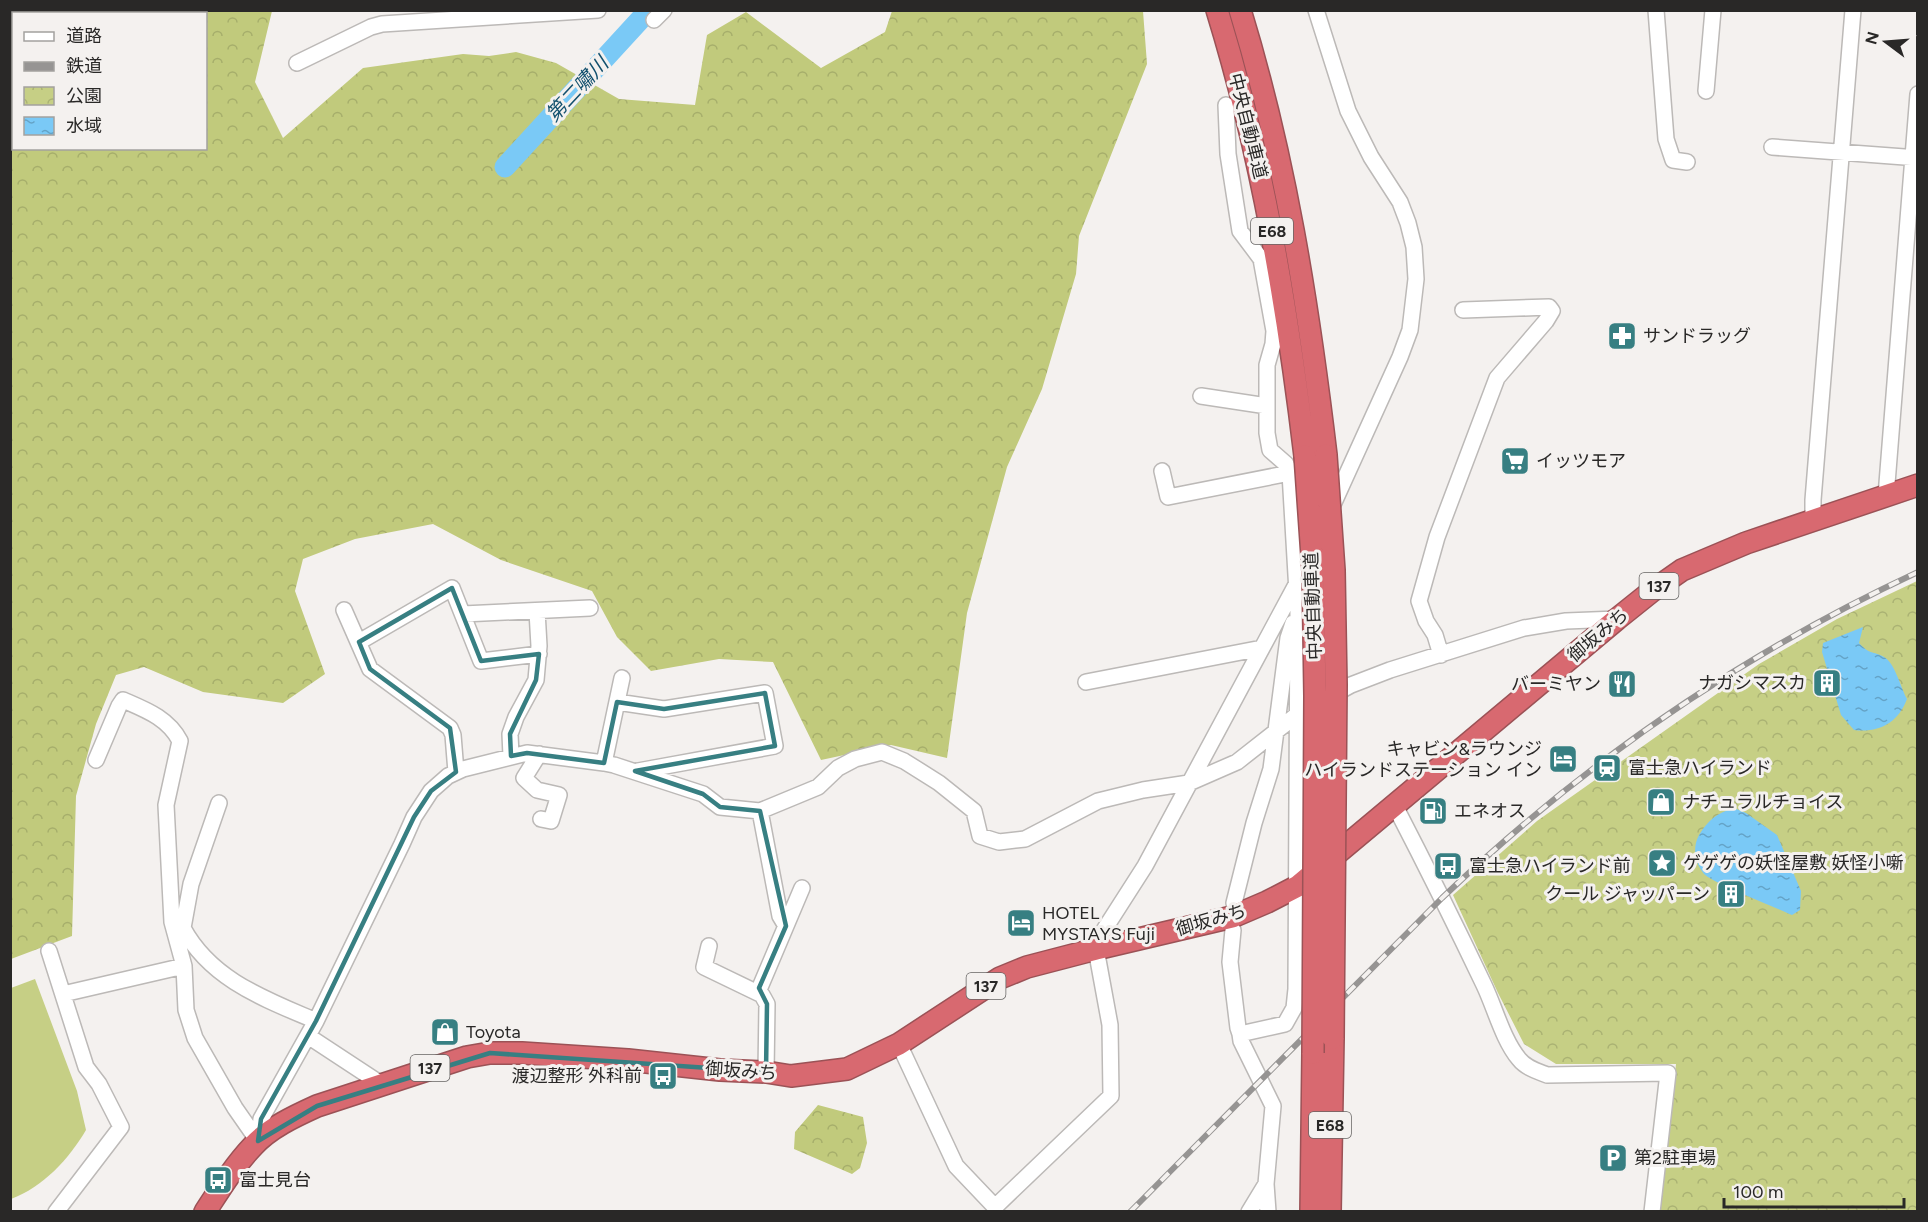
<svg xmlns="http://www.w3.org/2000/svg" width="1928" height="1222" viewBox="0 0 1928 1222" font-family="Figtree,'Noto Sans JP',sans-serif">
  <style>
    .forest { fill: url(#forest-crowns) }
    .park { fill: url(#park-crowns) }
    .pitch { fill: #c6cf85 }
    .water { fill: url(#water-ripples) }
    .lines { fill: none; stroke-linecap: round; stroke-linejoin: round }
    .river { stroke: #7ac9f6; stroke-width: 21 }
    .minor-casing { stroke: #bcb9b7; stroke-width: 18 }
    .highway-casing { stroke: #9b5256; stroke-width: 24 }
    .minor { stroke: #fff; stroke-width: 15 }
    .highway { stroke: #d86970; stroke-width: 21 }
    .rail-casing { stroke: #969493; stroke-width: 6 }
    .rail { stroke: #f4f1ef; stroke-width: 4; stroke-dasharray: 11; stroke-linecap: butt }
    .highway-bridge-casing { stroke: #9b5256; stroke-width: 24; stroke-linecap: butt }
    .highway-bridge { stroke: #d86970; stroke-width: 21 }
    .marked { fill: none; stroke: #377f82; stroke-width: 4.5; stroke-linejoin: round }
    .labels { text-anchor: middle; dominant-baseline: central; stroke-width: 6; stroke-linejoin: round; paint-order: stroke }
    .shield { fill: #f4f1ef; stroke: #666463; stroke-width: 1.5 }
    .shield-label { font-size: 16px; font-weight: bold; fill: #292827 }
    .street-label { font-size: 18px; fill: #292827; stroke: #f4f1ef }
    .poi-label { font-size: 18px; fill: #292827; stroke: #f4f1ef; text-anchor: start }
    .water-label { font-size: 20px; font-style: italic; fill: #12506e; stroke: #f4f1ef }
  </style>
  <defs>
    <pattern id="forest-crowns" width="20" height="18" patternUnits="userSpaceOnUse" patternTransform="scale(1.5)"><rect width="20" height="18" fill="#c1ca7c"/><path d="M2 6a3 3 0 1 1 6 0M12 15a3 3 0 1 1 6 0" fill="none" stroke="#a6ae6b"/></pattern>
    <pattern id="park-crowns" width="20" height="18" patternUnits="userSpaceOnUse" patternTransform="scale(1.5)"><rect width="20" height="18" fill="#c6cf85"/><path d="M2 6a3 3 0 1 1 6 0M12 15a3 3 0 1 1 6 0" fill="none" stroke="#aab273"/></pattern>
    <pattern id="water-ripples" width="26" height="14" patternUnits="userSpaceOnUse" patternTransform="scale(1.5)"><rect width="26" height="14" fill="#7ac9f6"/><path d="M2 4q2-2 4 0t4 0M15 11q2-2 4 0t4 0" fill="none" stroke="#64a3c7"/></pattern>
  </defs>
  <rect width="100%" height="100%" fill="#f4f1ef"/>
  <path class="forest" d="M30,10L272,11L255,82L283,138L363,68L463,54L489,56L516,52L556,63L619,99L695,105L707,35L746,12L821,68L885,32L892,11H1143L1147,64L1079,236L1076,274L1042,389L1007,467L967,613L947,758L891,745L821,760L773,662L719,659L651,671L617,637L592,591L501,560L433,524L355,539L303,559L295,591L325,674L283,703L203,692L144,667L116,675L96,724L76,796L72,936L11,959L10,34L13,31L14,148H206V14L28,13Z
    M818,1105L863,1117L867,1143L860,1168L852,1174L794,1149L795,1132Z"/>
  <path class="park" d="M1917,581V1211H1660L1676,1064H1556L1524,1044L1498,993L1453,895L1537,821L1759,664L1837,619Z"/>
  <path class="pitch" d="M35,979L77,1091L86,1130C69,1159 43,1187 11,1199V988Z"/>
  <path class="water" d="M1863,627L1859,643C1871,656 1872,650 1884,657C1895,663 1900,686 1907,699C1898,723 1879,733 1854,730L1841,715L1822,652L1823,643Z
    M1734,808L1746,813L1777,835L1801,891L1800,910L1792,915C1777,908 1711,882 1704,874C1695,863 1692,848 1699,835C1708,820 1717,813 1734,808Z"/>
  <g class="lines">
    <path class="river" d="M505,167L649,10"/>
    <g class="minor-casing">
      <path id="minor" d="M1316,10L1348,111L1371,157L1400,202L1408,223L1414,247L1416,279L1410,330L1400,357L1331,509
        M1656,10L1666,139L1673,160L1687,162
        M654,20L664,10
        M297,63L371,27L382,24L598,10
        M1706,91L1713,10
        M1226,105L1228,154L1240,231L1261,259L1274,331L1273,344L1267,365V433L1270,450L1286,464L1290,473L1298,609L1296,989L1294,1008L1285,1024L1240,1034L1241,1041L1273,1106L1266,1184L1249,1212
        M1772,147L1918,158
        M1201,396L1267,406
        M1162,471L1168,497L1290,473
        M1886,496L1918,94
        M1813,522V500L1853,10
        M344,610L370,669L450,728L453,735L456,772
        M463,614L590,608
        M359,642L452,588L481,661L539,654
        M1441,655L1435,635L1426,621L1419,601L1437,537L1497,378L1546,321L1552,311L1549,307L1463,310
        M1086,682L1262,648
        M617,702L664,709L765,693L775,746L638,771
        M539,754L524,778L537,790L559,795L551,821L541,819
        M511,756L510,734L516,717L536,680L539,646L537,611
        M96,760L119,706L123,700C146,710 168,718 180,741L166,805L172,922L184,966L186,1010L195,1038L235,1108L258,1141L261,1119L316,1021L402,844L414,817L431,791L448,776L463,769L527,753L604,763L614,765L703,794L720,807L760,811L818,787L838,768L855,759L882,752L904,761L939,783L974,811L980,836L999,842L1025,839L1098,801L1143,790L1189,783L1237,762L1298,714L1351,685L1390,670L1524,628L1566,621L1617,619
        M604,763L622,678
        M219,803L191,884L183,928C211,980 265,999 316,1021
        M1394,804C1425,864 1455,924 1484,985C1495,1008 1503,1040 1519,1059C1526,1068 1537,1071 1547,1075L1668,1073L1652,1212
        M760,811L780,916L786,926
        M1234,903L1254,823L1271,769L1288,638L1293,623
        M1233,930L1230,962L1238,1028L1240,1034
        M709,946L704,967L762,995L767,1004L766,1072
        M49,951L86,1067L99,1084L121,1127L56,1212
        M758,992L802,888
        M63,994L184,966
        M308,1036L381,1084
        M899,1044L956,1166L995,1207L1111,1096L1110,1025L1096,949L1104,930L1145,866L1298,581L1311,553
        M1266,1184L1268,1212"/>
    </g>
    <g class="highway-casing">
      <path id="highway" d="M1217,10C1262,156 1287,305 1305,456
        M1240,10C1285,157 1308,303 1326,455
        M205,1212C220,1189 234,1166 253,1146C269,1128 295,1116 317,1106L467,1057L490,1053H522L628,1060L720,1070L766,1072L791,1076L847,1069L899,1044L1000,978L1027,967L1096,949L1232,917L1267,902L1298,886L1617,619L1652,591L1682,570L1746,543L1918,485
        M1311,1212L1313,1053
        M1330,1212L1333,1038"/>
    </g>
    <use href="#minor" class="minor"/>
    <use href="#highway" class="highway"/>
    <g class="rail-casing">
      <path id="rail" d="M1130,1212L1442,898C1582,764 1742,654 1918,572"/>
    </g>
    <use href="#rail" class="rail"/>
    <g class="highway-bridge-casing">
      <path id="highway-bridge" d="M1326,455L1334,570L1336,685L1333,1038
        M1305,456L1313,571L1315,696L1313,1053"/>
    </g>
    <use href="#highway-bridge" class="highway-bridge"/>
  </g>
  <path class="marked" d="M452,588L481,661L539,654L536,680L510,734L511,756L527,753L604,763L617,702L664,709L765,693L775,746L635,771L703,794L720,807L760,811L786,926L759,988L767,1004L766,1072L490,1053L317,1106L258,1141L261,1119L316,1021L414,817L431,791L456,772L450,728L370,669L359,642Z"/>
  <defs>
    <g id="pharmacy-square" transform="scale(1.5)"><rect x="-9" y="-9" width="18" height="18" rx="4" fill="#377f82" stroke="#f4f1ef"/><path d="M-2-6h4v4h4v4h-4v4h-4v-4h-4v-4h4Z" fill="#fff"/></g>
    <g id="supermarket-square" transform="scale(1.5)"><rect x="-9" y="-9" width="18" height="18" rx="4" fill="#377f82" stroke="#f4f1ef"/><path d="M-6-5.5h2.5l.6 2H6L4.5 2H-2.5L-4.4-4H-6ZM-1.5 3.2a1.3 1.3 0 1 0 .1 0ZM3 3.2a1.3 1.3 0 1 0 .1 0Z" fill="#fff"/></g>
    <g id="building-square" transform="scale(1.5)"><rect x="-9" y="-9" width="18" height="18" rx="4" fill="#377f82" stroke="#f4f1ef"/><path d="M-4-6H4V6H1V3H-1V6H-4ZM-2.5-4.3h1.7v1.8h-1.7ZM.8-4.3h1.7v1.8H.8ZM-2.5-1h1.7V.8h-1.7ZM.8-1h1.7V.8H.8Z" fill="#fff"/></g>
    <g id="restaurant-square" transform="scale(1.5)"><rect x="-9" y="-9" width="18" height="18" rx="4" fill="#377f82" stroke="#f4f1ef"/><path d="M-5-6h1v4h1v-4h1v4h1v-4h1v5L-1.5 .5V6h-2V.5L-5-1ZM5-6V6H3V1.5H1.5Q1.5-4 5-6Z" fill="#fff"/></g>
    <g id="hotel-square" transform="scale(1.5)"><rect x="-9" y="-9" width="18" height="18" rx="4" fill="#377f82" stroke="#f4f1ef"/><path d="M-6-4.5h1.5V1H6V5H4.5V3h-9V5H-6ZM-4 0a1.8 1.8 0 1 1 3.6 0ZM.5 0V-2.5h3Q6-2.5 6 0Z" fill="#fff"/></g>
    <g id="station-square" transform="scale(1.5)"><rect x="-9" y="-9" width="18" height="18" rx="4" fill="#377f82" stroke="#f4f1ef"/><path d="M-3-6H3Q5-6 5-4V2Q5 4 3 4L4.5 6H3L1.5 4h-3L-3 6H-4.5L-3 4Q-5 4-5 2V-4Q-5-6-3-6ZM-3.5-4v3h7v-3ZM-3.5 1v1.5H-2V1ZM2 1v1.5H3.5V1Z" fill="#fff"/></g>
    <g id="shop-square" transform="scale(1.5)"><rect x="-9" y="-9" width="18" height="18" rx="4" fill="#377f82" stroke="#f4f1ef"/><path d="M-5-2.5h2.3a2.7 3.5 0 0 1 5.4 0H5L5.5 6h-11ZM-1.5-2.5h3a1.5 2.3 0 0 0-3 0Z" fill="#fff"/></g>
    <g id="fuel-square" transform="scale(1.5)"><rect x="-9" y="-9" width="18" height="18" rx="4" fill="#377f82" stroke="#f4f1ef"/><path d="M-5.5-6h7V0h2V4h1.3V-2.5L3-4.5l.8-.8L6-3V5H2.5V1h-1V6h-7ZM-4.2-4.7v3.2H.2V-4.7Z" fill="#fff"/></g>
    <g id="sight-square" transform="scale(1.5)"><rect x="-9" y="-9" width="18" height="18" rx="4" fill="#377f82" stroke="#f4f1ef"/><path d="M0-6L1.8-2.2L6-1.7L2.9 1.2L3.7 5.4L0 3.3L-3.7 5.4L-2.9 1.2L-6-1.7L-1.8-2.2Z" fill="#fff"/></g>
    <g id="bus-square" transform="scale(1.5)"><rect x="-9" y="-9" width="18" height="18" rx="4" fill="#377f82" stroke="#f4f1ef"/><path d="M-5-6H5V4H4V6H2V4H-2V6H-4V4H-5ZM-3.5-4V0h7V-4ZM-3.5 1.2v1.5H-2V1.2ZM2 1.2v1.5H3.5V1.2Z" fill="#fff"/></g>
    <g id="parking-square" transform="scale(1.5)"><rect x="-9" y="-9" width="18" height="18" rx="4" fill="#377f82" stroke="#f4f1ef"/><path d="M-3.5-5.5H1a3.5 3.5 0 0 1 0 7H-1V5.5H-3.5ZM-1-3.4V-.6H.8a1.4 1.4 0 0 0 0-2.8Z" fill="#fff"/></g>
  </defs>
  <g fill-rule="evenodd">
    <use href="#pharmacy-square" x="1622" y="336"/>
    <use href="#supermarket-square" x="1515" y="461"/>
    <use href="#building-square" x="1827" y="683"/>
    <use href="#restaurant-square" x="1622" y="684"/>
    <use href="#hotel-square" x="1563" y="759"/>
    <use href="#station-square" x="1607" y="768"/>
    <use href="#shop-square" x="1661" y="802"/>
    <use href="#fuel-square" x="1433" y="811"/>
    <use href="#sight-square" x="1662" y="863"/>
    <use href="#bus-square" x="1448" y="866"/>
    <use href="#building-square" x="1731" y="894"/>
    <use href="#hotel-square" x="1021" y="923"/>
    <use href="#shop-square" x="445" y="1032"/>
    <use href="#bus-square" x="663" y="1076"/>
    <use href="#parking-square" x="1613" y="1158"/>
    <use href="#bus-square" x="218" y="1180"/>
  </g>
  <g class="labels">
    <g class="shield">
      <rect x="1251" y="218" width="42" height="26" rx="4.5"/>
      <rect x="1639.5" y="573" width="39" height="26" rx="4.5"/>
      <rect x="966.5" y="973" width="39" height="26" rx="4.5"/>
      <rect x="410.5" y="1055" width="39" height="26" rx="4.5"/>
      <rect x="1309" y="1112" width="42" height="26" rx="4.5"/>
    </g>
    <g class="shield-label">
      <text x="1272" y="231">E68</text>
      <text x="1659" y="586">137</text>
      <text x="986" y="986">137</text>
      <text x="430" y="1068">137</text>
      <text x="1330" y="1125">E68</text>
    </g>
    <g class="street-label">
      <text transform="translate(1248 126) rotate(76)">中央自動車道</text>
      <text transform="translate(1313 606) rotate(-92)">中央自動車道</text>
      <text transform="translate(1598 635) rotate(-40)">御坂みち</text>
      <text transform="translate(1211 920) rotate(-16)">御坂みち</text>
      <text transform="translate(741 1071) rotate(4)">御坂みち</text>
    </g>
    <g class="poi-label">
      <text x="1643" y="336">サンドラッグ</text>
      <text x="1536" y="461">イッツモア</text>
      <text x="1806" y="683" text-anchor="end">ナガシマスカ</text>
      <text x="1601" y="684" text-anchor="end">バーミヤン</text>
      <text x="1542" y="749" text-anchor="end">キャビン&amp;ラウンジ<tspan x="1542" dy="21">ハイランドステーション イン</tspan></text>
      <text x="1628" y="768">富士急ハイランド</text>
      <text x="1682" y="802">ナチュラルチョイス</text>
      <text x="1454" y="811">エネオス</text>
      <text x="1683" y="863">ゲゲゲの妖怪屋敷 妖怪小噺</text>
      <text x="1469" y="866">富士急ハイランド前</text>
      <text x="1710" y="894" text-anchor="end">クール ジャッパーン</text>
      <text x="1042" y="913">HOTEL<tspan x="1042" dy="21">MYSTAYS Fuji</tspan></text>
      <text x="466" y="1032">Toyota</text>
      <text x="642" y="1076" text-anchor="end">渡辺整形 外科前</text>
      <text x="1634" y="1158">第2駐車場</text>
      <text x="239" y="1180">富士見台</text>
    </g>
    <g class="water-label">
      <text transform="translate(577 89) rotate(-47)">第二嘯川</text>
    </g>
  </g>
  <rect width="1928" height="1222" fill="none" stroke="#292827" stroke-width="24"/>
  <rect x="12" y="12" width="195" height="138" fill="#f4f1ef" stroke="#a3a19f" stroke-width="1.5"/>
  <rect x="24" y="32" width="30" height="9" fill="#ffffff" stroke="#a3a19f" stroke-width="1.5"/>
  <text x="66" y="42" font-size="18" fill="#292827">道路</text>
  <rect x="24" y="62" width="30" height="9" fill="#969493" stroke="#a3a19f" stroke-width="1.5"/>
  <text x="66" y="72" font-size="18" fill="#292827">鉄道</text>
  <rect x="24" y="87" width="30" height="18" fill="url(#park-crowns)" stroke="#a3a19f" stroke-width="1.5"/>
  <text x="66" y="102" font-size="18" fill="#292827">公園</text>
  <rect x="24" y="117" width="30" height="18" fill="url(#water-ripples)" stroke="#a3a19f" stroke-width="1.5"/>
  <text x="66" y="132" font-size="18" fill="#292827">水域</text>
  <g transform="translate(1886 42) rotate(286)" stroke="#f4f1ef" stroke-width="4.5" paint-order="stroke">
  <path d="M0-4.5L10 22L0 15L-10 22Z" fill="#292827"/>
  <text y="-9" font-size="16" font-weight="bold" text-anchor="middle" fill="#292827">N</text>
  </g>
  <path d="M1724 1198v9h180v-9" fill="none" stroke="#292827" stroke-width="3"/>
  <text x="1733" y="1198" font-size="18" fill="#292827" stroke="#f4f1ef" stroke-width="4.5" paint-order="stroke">100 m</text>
</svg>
